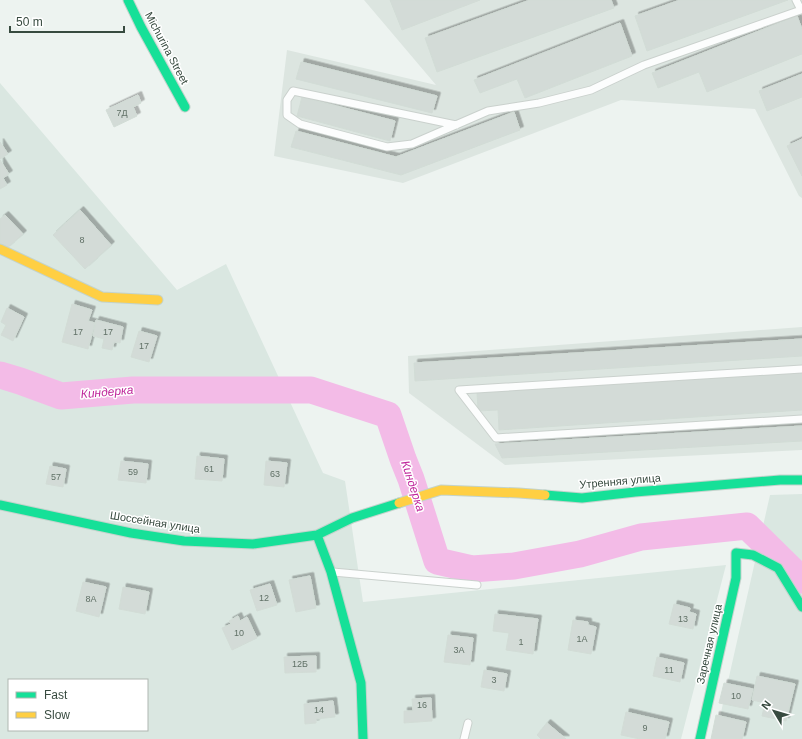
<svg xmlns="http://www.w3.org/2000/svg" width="802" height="739" viewBox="0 0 802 739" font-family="Arial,sans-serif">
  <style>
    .residential { fill: #dae7e1; fill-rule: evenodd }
    .industrial { fill: #dce5e0 }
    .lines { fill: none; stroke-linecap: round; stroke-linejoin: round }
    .river { stroke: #f3bbe7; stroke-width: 27 }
    .building { fill: #d3dbd7; stroke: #d2dcd6; filter: url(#shadow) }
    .lane-casing { stroke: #cad1cd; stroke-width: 9 }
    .fast-casing { stroke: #c3d3cc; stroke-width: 11 }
    .slow-casing { stroke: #c3d3cc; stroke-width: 11 }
    .lane { stroke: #fcfdfd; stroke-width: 7 }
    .fast { stroke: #16e098; stroke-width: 9 }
    .slow { stroke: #ffcf43; stroke-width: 9 }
    .labels { text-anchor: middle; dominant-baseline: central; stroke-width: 3; stroke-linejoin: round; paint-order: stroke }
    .number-label { font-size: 9px; fill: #607066 }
    .street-label { font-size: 11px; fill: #374a3f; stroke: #fff }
    .water-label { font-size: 12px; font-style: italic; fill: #bf279b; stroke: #fff }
  </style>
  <defs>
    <filter id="shadow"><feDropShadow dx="3.5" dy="-3.5" stdDeviation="0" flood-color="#0004"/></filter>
  </defs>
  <rect width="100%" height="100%" fill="#edf3f0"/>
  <path class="residential" d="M0,83L177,290L226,264L323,473L345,481L363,602L726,565L681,739H0ZM9,680H147V730H9Z
    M802,494V739H715L770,495Z"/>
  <path class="industrial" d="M364,0H802V198L799,196L755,109L621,100L403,183L274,156L287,50L436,85Z
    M802,327V450L505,465L409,393L408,356Z"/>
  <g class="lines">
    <path class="river" d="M0,375L20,381L61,396L133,390H311L388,415L403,459L411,479L437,561L472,569L514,566L580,554L641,537L747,526L802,580"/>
  </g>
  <path class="building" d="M390,0H480L402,30Z
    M530,0H611L614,8L437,72L425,38Z
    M680,0H788L647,51L635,16Z
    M797,16L802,29V54L707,92L699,72L658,88L652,73Z
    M620,23L632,56L525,98L517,79L480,93L474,80Z
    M301,62L437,96L432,113L296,79Z
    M802,74V97L767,111L759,91Z
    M138,95L141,103L133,107L137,116L114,127L106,110Z
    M302,97L395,121L390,141L297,116Z
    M514,112L520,130L401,175L291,147L296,131L396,157Z
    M802,139V176L787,146Z
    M0,142L8,154L0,159Z
    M0,160L9,174L3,178L7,185L0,189Z
    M80,210L111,245L85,269L53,235Z
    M5,215L23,234L6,249L0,243V219Z
    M72,304L92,310L88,321L95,323L88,349L62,342Z
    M7,308L24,317L13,341L1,335L6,325L1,322Z
    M96,320L123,327L120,343L114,342L112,350L102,348L104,339L93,336Z
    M139,331L157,336L149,362L131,357Z
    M802,339V356L415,381L414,363Z
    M802,372V410L499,430L498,410L478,411L477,393Z
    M802,426V441L502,458L495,444Z
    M197,456L224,459L222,481L195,479Z
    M121,461L148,464L146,483L118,480Z
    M266,461L287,463L284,487L264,485Z
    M50,466L66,469L63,487L46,484Z
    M310,576L316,608L296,612L289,580Z
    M83,582L106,587L99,617L76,611Z
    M270,584L277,605L257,611L250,590Z
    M123,587L149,592L145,614L119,609Z
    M674,604L690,608L689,612L696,614L693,629L669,624Z
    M495,614L538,619L533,654L506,650L509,633L493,631Z
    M238,616L240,621L247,617L257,638L232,650L222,628L231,624L229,621Z
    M573,620L588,622V625L596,627L591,654L568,650Z
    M448,635L473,638L470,665L444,662Z
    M316,656V672L285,673L284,657Z
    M657,657L684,663L680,682L653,676Z
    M484,670L507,674L504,691L481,687Z
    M757,676L795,684L786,721L762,716L765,703L752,700Z
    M724,683L753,689L748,709L719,703Z
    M431,698L432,721L404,723V711H413L412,699Z
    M333,701L335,717L316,719V723L305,724L304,704Z
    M626,712L669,722L665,739H640L621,735Z
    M716,715L746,722L742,739H711Z
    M547,723L566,739H541L537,735Z"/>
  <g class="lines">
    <g class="lane-casing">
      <path id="lane" d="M456,125L293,91L287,100V115L300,124L387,147L412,144L488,111L539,103L591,90L644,65L801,10L796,0
        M802,369L459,390L496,438L802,419
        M333,572L477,585
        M464,739L468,723"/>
    </g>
    <g class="fast-casing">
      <path id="fast" d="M128,0L141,27L185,107
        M545,495L582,498L635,492L780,480H802
        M0,505L131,533L184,541L253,544L317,535L352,518L399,503
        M317,535L331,572L361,683L363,739
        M700,739L736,578V553L753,555L778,568L802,607"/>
    </g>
    <g class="slow-casing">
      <path id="slow" d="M0,249L102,297L158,300
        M399,503L441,490L519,493L545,495"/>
    </g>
    <use href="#lane" class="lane"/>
    <use href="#fast" class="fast"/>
    <use href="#slow" class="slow"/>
  </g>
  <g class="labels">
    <g class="number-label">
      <text x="122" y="113">7Д</text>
      <text x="82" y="240">8</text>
      <text x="78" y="332">17</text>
      <text x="108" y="332">17</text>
      <text x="144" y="346">17</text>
      <text x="209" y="469">61</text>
      <text x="133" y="472">59</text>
      <text x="275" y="474">63</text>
      <text x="56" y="477">57</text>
      <text x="264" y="598">12</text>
      <text x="91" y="599">8А</text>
      <text x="683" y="619">13</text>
      <text x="239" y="633">10</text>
      <text x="582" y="639">1А</text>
      <text x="521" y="642">1</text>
      <text x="459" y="650">3А</text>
      <text x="300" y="664">12Б</text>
      <text x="669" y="670">11</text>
      <text x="494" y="680">3</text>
      <text x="736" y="696">10</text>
      <text x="422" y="705">16</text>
      <text x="319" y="710">14</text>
      <text x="645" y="728">9</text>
    </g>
    <g class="street-label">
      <text transform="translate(167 48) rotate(62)">Michurina Street</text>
      <text transform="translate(620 481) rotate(-5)">Утренняя улица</text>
      <text transform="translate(155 522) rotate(9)">Шоссейная улица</text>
      <text transform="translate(709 644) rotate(-77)">Заречная улица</text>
    </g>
    <g class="water-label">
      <text transform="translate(107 392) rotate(-5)">Киндерка</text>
      <text transform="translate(413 486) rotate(72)">Киндерка</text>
    </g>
  </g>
  <rect x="8" y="679" width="140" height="52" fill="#ffffff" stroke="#afb7b2"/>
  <rect x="16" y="692" width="20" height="6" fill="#16e098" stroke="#afb7b2"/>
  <text x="44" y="699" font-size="12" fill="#374a3f">Fast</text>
  <rect x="16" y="712" width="20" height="6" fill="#ffcf43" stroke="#afb7b2"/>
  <text x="44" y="719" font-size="12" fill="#374a3f">Slow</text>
  <g transform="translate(774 711) rotate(308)" stroke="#ffffff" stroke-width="3" paint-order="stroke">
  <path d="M0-3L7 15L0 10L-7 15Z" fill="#374a3f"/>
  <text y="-6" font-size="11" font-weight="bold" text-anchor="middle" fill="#374a3f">N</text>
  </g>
  <path d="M10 26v6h114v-6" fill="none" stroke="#374a3f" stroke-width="2"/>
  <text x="16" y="26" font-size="12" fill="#374a3f" stroke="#ffffff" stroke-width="3" paint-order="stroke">50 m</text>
</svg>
